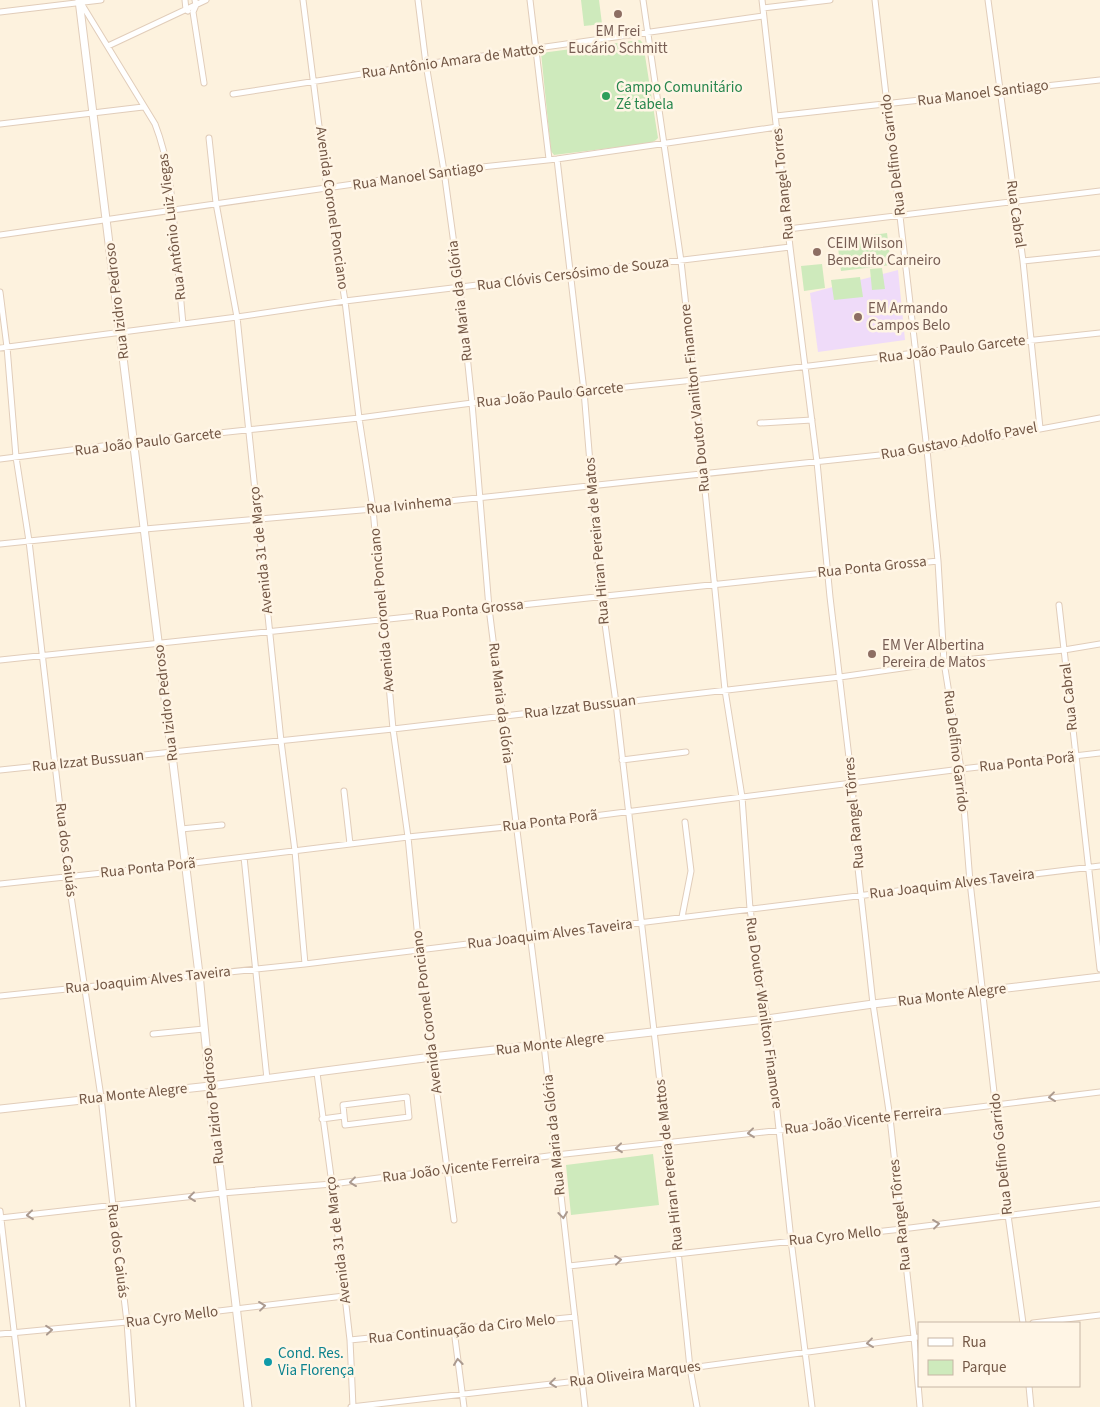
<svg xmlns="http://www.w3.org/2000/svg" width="1100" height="1407" viewBox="0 0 1100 1407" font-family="'Source Sans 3',sans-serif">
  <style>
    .education { fill: #efdbf9 }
    .green { fill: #ceeabc }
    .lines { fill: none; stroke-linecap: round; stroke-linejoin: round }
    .minor-casing { stroke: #e1cdba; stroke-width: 7 }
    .tertiary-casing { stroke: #e1cdba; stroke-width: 9 }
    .minor { stroke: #fff; stroke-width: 5 }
    .tertiary { stroke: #fff; stroke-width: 7 }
    .oneway { stroke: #ab9a8f }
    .education-dot { fill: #8d6e63; stroke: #fff5e5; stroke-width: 2 }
    .leisure-dot { fill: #2e9e5b; stroke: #fff5e5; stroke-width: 2 }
    .culture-dot { fill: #0f9aa8; stroke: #fff5e5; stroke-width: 2 }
    .labels { text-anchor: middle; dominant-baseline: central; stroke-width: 5; stroke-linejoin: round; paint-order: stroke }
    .education-label { font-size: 15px; fill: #785e54; stroke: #fff5e5; text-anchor: start }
    .street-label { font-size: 15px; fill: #735745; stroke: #fff5e5 }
    .leisure-label { font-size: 15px; fill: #27864d; stroke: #fff5e5; text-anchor: start }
    .culture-label { font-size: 15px; fill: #0d838f; stroke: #fff5e5; text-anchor: start }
  </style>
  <rect width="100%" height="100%" fill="#fdf2de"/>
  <path class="education" d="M898,270L905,340L818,352L810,293Z"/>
  <path class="green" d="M581,0H599L602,24L584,26Z
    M640,40L643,43L658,138L656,140L651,143L554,155L551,151L541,53Z
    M887,233L891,265L841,271L837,240Z
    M822,264L825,288L804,291L801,266Z
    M882,268L885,289L872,290L870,269Z
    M860,277L863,297L834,300L831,280Z
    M653,1154L659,1205L571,1215L566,1165Z"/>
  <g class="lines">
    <g class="minor-casing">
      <path id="minor" d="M185,0L186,10L188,11
        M195,0L196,5L193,12L204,83
        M303,0L327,189L345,301L359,418L373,509L393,729L408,837L419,949L432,1057L454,1220
        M418,0L426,64L444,171L460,288L472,403L489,608L544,1045L585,1407
        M530,0L549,159
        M643,0L681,261L694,380L725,690L742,797L750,909L767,1019L791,1240L812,1407
        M762,0L790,247L817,462L830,597L852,783L857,859L873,1004L890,1118L914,1337L920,1407
        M875,0L927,450L938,561L944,662L961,769L970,882L1008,1215L1023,1323
        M988,0L1023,261L1040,428
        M81,3L155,124C169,160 172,197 175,235C178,264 180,294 183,324
        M763,8L830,0
        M0,12L101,0
        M108,46L206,0
        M233,94L426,64L763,16
        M776,116L1100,80
        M0,124L143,107
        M209,138L216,203L237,317L281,741L295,851L305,964
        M557,159L584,391L601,595L616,703L667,1143L690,1368L697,1407
        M788,229L1100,191
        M0,235L444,171L557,159L777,127
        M1023,261L1100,253
        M0,292L7,347L16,457L29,541L68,876L101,1097L113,1206L127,1322L133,1407
        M0,348L237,317L345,301L790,247
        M760,423L812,420
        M0,459L134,442L359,418L472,403L694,380L915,353L1100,333
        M0,544L145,529L373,509L927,450L1100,418
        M1059,605L1100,969
        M0,660L938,561
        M622,760L686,752
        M0,770L393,729L840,677L944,662L1064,650L1100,644
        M344,791L350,844
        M181,829L222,825
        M244,857L267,1079
        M0,884L186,864L408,837L516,826L961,769L1100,753
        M682,917L691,871L685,822
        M0,996L305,964L1100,866
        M153,1034L204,1029
        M317,1073L332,1184L350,1340L353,1407
        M407,1097L409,1117L345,1125L343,1105Z
        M322,1119L344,1116
        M0,1211L23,1407
        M0,1218L222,1193L332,1184L556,1155L890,1118L1100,1092
        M569,1266L902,1229L1100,1204
        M1033,1323L1100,1315
        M454,1330L464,1407
        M0,1334L127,1322L344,1296
        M350,1340L575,1317
        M1029,1386L1031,1407
        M351,1407L690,1368L919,1337"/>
    </g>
    <g class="tertiary-casing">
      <path id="tertiary" d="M79,0L199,974L210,1086L248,1407
        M0,1109L210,1086L432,1057L767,1019L873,1004L1100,977"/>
    </g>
    <use href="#minor" class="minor"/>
    <use href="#tertiary" class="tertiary"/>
  </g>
  <defs><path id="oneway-chevron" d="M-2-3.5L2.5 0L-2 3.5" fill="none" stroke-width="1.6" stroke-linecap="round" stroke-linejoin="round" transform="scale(1.25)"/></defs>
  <g class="oneway">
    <use href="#oneway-chevron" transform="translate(1052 1097) rotate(173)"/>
    <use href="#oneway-chevron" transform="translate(751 1133) rotate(174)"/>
    <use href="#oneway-chevron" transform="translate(619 1148) rotate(174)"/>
    <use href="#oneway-chevron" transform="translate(353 1182) rotate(173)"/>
    <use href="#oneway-chevron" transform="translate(192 1197) rotate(173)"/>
    <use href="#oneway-chevron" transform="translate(30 1215) rotate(174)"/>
    <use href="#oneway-chevron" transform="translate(563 1215) rotate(83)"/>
    <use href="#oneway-chevron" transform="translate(936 1224) rotate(-7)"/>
    <use href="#oneway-chevron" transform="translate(618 1260) rotate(-7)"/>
    <use href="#oneway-chevron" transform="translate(262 1306) rotate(-7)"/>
    <use href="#oneway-chevron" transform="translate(49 1330) rotate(-5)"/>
    <use href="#oneway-chevron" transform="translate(870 1343) rotate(173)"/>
    <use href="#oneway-chevron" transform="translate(458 1362) rotate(-97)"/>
    <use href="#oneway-chevron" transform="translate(553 1383) rotate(173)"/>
  </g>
  <g class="education-dot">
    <circle cx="618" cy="14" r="5"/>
    <circle cx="817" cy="252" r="5"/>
    <circle cx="858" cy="317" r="5"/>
    <circle cx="872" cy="654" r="5"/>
  </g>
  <circle class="leisure-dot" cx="606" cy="96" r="5"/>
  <circle class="culture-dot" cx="268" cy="1362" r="5"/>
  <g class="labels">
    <g class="education-label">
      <text x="618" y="31" text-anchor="middle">EM Frei<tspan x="618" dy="17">Eucário Schmitt</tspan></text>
      <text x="827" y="243">CEIM Wilson<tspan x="827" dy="17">Benedito Carneiro</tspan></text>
      <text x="868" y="308">EM Armando<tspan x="868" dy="17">Campos Belo</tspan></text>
      <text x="882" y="645">EM Ver Albertina<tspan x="882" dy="17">Pereira de Matos</tspan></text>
    </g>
    <g class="street-label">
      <text transform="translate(453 61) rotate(-8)">Rua Antônio Amara de Mattos</text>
      <text transform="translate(983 93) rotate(-7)">Rua Manoel Santiago</text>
      <text transform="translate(893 155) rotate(-97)">Rua Delfino Garrido</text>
      <text transform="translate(418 176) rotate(-8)">Rua Manoel Santiago</text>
      <text transform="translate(783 184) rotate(-96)">Rua Rangel Torres</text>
      <text transform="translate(332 208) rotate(82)">Avenida Coronel Ponciano</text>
      <text transform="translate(1016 214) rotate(82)">Rua Cabral</text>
      <text transform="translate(172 227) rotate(-97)">Rua Antônio Luiz Viegas</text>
      <text transform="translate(573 274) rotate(-7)">Rua Clóvis Cersósimo de Souza</text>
      <text transform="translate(117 301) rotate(-97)">Rua Izidro Pedroso</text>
      <text transform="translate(460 301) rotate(-97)">Rua Maria da Glória</text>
      <text transform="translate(952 349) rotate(-7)">Rua João Paulo Garcete</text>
      <text transform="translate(550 395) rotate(-6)">Rua João Paulo Garcete</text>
      <text transform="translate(695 398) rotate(-96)">Rua Doutor Vanilton Finamore</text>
      <text transform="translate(959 441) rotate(-10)">Rua Gustavo Adolfo Pavel</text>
      <text transform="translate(148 442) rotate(-7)">Rua João Paulo Garcete</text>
      <text transform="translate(409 505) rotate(-6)">Rua Ivinhema</text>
      <text transform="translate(597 541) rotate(-95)">Rua Hiran Pereira de Matos</text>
      <text transform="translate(261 550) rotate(-96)">Avenida 31 de Março</text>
      <text transform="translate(872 567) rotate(-6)">Rua Ponta Grossa</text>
      <text transform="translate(382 610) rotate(-95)">Avenida Coronel Ponciano</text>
      <text transform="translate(469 610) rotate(-6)">Rua Ponta Grossa</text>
      <text transform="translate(1069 697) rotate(-96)">Rua Cabral</text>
      <text transform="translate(166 703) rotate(-97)">Rua Izidro Pedroso</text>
      <text transform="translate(501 703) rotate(83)">Rua Maria da Glória</text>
      <text transform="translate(580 707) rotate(-7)">Rua Izzat Bussuan</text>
      <text transform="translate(956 751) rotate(83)">Rua Delfino Garrido</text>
      <text transform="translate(88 761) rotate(-6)">Rua Izzat Bussuan</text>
      <text transform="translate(1027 762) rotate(-6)">Rua Ponta Porã</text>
      <text transform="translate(854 813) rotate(-95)">Rua Rangel Tôrres</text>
      <text transform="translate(550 821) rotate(-7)">Rua Ponta Porã</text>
      <text transform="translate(66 850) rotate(83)">Rua dos Caiuás</text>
      <text transform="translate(148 868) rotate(-6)">Rua Ponta Porã</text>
      <text transform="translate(952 884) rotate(-7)">Rua Joaquim Alves Taveira</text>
      <text transform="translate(550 934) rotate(-7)">Rua Joaquim Alves Taveira</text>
      <text transform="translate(148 980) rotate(-6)">Rua Joaquim Alves Taveira</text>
      <text transform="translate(952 995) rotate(-7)">Rua Monte Alegre</text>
      <text transform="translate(427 1012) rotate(-97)">Avenida Coronel Ponciano</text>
      <text transform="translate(764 1013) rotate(82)">Rua Doutor Wanilton Finamore</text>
      <text transform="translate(550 1044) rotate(-7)">Rua Monte Alegre</text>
      <text transform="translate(133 1094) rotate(-6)">Rua Monte Alegre</text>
      <text transform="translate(213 1106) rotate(-96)">Rua Izidro Pedroso</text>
      <text transform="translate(863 1120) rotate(-7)">Rua João Vicente Ferreira</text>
      <text transform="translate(554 1135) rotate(-96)">Rua Maria da Glória</text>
      <text transform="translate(1001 1154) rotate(-96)">Rua Delfino Garrido</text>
      <text transform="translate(669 1165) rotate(-96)">Rua Hiran Pereira de Mattos</text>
      <text transform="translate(461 1168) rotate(-7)">Rua João Vicente Ferreira</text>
      <text transform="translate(900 1215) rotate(-96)">Rua Rangel Tôrres</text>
      <text transform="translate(835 1236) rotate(-6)">Rua Cyro Mello</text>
      <text transform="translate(338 1240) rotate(-97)">Avenida 31 de Março</text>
      <text transform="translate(118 1251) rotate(83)">Rua dos Caiuás</text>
      <text transform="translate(172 1317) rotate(-7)">Rua Cyro Mello</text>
      <text transform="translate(462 1329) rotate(-6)">Rua Continuação da Ciro Melo</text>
      <text transform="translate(635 1374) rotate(-7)">Rua Oliveira Marques</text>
    </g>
    <g class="leisure-label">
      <text x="616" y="87">Campo Comunitário<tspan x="616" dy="17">Zé tabela</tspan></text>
    </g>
    <g class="culture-label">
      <text x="278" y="1353">Cond. Res.<tspan x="278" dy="17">Via Florença</tspan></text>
    </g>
  </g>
  <rect x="918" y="1322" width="162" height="65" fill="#fff5e5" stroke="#c7b6a5"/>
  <rect x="928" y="1338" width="25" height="8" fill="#ffffff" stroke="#c7b6a5"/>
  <text x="962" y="1347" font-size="15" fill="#735745">Rua</text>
  <rect x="928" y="1360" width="25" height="15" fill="#ceeabc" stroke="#c7b6a5"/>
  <text x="962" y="1372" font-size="15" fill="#735745">Parque</text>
</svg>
